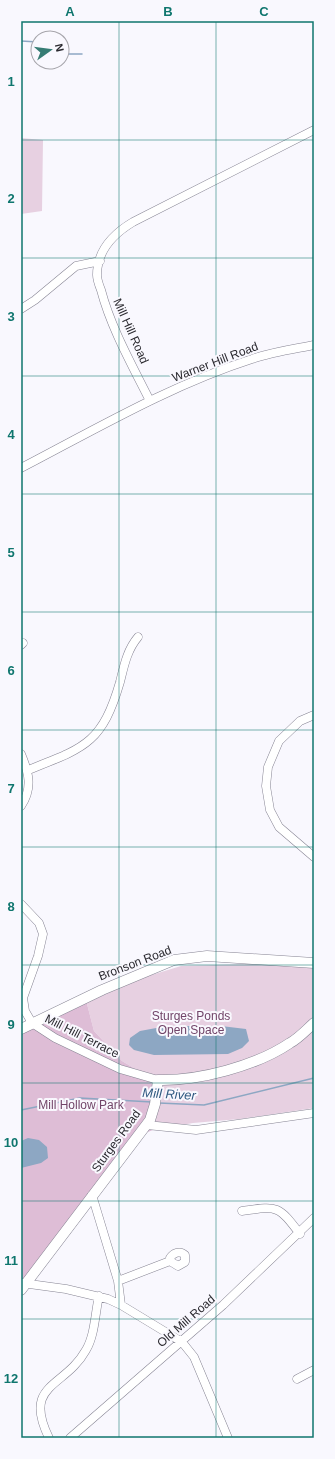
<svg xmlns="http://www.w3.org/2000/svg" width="335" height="1459" viewBox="0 0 335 1459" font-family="Arial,sans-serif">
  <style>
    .green { fill: #e7d0e1 }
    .forest { fill: #debdd6 }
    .water { fill: #8da7c3 }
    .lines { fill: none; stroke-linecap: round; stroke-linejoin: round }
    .stream { stroke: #8da7c3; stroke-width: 1.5 }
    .minor-casing { stroke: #868493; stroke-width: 9 }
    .major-casing { stroke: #868493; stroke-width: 11 }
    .minor { stroke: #fff; stroke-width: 8 }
    .major { stroke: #fff; stroke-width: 10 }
    .grid { fill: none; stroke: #0f766e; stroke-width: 1; stroke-opacity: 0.55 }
    .labels { text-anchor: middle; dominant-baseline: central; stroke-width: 4; stroke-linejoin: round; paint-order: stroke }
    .street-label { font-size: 12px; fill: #2a292f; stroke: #f9f8fe }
    .park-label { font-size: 12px; fill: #724569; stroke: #f9f8fe }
    .water-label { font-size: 13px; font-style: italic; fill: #305981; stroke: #f9f8fe }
    .neatline { fill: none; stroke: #0f766e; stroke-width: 1.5 }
    .grid-label { font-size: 13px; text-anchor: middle; font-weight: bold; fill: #0f766e }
  </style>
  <rect width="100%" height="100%" fill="#f9f8fe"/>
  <path class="green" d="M21,138L43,140L42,211L21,214Z
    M314,962V1108L240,1119L193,1123L153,1130L161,1084L122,1061L94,1031L86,1000L135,980L181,966Z"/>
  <path class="forest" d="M86,1000L94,1031L122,1061L161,1084L153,1130L129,1139L27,1277L21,1280V1034Z"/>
  <path class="water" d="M167,1026H221L246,1029L249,1041L242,1048L228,1054L154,1055L134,1050L129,1045L130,1038L140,1031Z
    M28,1138L39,1140L47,1147L48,1158L41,1163L21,1168V1141Z"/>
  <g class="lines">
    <path class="stream" d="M21,41L38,42
      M62,54H82
      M159,1103L204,1105L314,1078
      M21,1110L80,1098L152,1102"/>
    <g class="minor-casing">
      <path id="minor" d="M21,309L35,300L76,266L100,261
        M150,401C132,365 111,328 101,290C99,285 97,279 97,275C97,250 113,234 133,222L314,130
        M21,468C96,429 171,385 252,359C272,352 294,349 314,345
        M21,645L23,643
        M314,715L300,721L279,741L268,767L266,786L270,810L279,827L314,857
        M21,754C29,773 33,788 21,806
        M28,770C84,748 102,744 120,682C124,666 127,650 138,637
        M21,904L39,923L43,934L38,956L23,998L25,1011L32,1023L55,1038L120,1069L158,1080
        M147,1125L196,1130L314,1113
        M92,1195L118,1281L121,1305
        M242,1211C278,1206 278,1205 300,1234
        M118,1281L170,1261L178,1266L185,1262V1255C180,1250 173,1253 170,1258V1261
        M22,1283L66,1289L108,1299L121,1305L182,1342L194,1357L228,1438
        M297,1379L314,1370
        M49,1438C22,1383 65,1388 86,1350C95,1335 95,1313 99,1296
        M70,1438L223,1305L314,1218"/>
    </g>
    <g class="major-casing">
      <path id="major" d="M21,1029L102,990L174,960L207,956L314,963
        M21,1290L150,1120L155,1104L158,1080C199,1081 256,1066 290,1043C299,1038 306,1030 314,1023"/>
    </g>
    <use href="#minor" class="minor"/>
    <use href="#major" class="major"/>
  </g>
  <path class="grid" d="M119,21V1438M216,21V1438M21,140H314M21,258H314M21,376H314M21,494H314M21,612H314M21,730H314M21,847H314M21,965H314M21,1083H314M21,1201H314M21,1319H314"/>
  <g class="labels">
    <g class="street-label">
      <text transform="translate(131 331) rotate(66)">Mill Hill Road</text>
      <text transform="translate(215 362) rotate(-21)">Warner Hill Road</text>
      <text transform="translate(135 963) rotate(-21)">Bronson Road</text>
      <text transform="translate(82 1036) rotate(27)">Mill Hill Terrace</text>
      <text transform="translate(116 1141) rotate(-54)">Sturges Road</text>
      <text transform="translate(186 1321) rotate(-41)">Old Mill Road</text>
    </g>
    <g class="park-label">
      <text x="191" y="1016">Sturges Ponds<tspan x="191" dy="14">Open Space</tspan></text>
      <text x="81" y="1105">Mill Hollow Park</text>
    </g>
    <g class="water-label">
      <text transform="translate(169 1094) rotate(3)">Mill River</text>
    </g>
  </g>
  <rect width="335" height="1459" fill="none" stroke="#f9f8fe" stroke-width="44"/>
  <g transform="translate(50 50) rotate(76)"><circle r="19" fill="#f9f8fe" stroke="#a6a5ab"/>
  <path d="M0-3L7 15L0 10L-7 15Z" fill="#367c74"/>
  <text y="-6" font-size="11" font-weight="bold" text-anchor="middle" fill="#2a292f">N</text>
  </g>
  <rect x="22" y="22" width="291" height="1415" class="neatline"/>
  <g class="grid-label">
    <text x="70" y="16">A</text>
    <text x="168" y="16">B</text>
    <text x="264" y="16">C</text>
    <text x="11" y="86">1</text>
    <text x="11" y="203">2</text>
    <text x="11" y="321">3</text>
    <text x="11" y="439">4</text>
    <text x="11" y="557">5</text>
    <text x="11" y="675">6</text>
    <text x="11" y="793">7</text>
    <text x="11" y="911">8</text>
    <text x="11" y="1029">9</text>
    <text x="11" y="1147">10</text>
    <text x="11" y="1265">11</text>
    <text x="11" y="1383">12</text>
  </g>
</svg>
